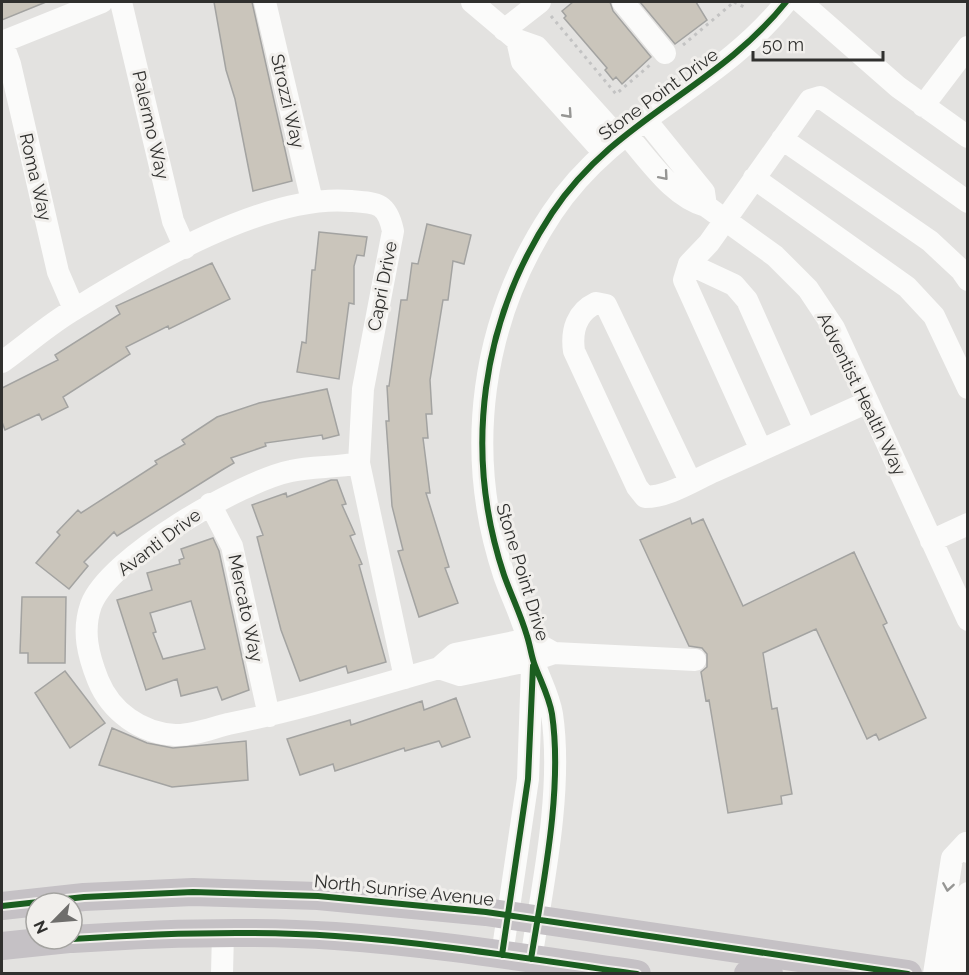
<svg xmlns="http://www.w3.org/2000/svg" width="969" height="975" viewBox="0 0 969 975" font-family="Raleway,sans-serif">
  <style>
    .building { fill: #cac5bb; stroke: #a3a3a1; stroke-width: 1.5; fill-rule: evenodd }
    .lines { fill: none; stroke-linecap: round; stroke-linejoin: round }
    .path { stroke: #c3c3c3; stroke-width: 3; stroke-dasharray: 3 4.5; stroke-linecap: butt }
    .minor { stroke: #fbfbfa; stroke-width: 22 }
    .major { stroke: #c5c1c5; stroke-width: 28 }
    .cycleway-casing { stroke: #f1efec; stroke-width: 10 }
    .cycleway { stroke: #1b5e20; stroke-width: 6 }
    .oneway { stroke: #969694 }
    .labels { text-anchor: middle; dominant-baseline: central; stroke-width: 6; stroke-linejoin: round; paint-order: stroke }
    .street-label { font-size: 18px; fill: #30302e; stroke: #f1efec }
  </style>
  <rect width="100%" height="100%" fill="#e3e2e0"/>
  <path class="building" d="M2,2H46L2,20Z
    M214,2H252L292,181L253,191L235,99L226,70Z
    M573,2H610L613,11L651,57L622,84L616,77L613,80L605,70L607,68L564,18L566,16L562,11Z
    M640,2H696L707,20L675,44Z
    M427,224L471,235L464,264L453,261L448,300H443L430,380L432,414H426L428,438H423L430,493H426L449,567L445,568L458,603L419,617L398,551L403,550L392,506L386,421H389L387,386H389L401,300H407L412,263L418,264Z
    M319,232L367,237L364,256L357,255L354,266V304L349,303L339,379L297,372L302,342L306,343L312,270H315Z
    M212,263L230,299L169,329L168,326L126,347L130,354L63,397L68,407L42,420L39,414L5,430L2,422V388L58,360L55,355L120,314L116,306Z
    M327,389L339,435L323,439L322,435L265,443L266,446L231,458L234,463L222,470L117,536L114,532L84,562L88,566L69,589L36,563L60,535L57,532L78,510L81,513L157,464L155,461L185,444L182,440L217,417L259,403Z
    M331,480H337L346,504L342,505L355,534L350,536L362,564L359,565L386,662L348,673L346,666L300,681L281,630L257,537L263,535L252,505L286,493L287,497Z
    M690,518L692,524L703,519L743,606L854,552L887,623L883,625L926,718L879,740L876,734L867,739L816,629L763,653L772,709L777,708L792,794L781,796L782,804L728,813L709,700L706,701L701,672L707,667V654L702,648L689,646L640,540Z
    M213,538L219,551L249,690L222,700L217,687L181,696L177,679L146,690L117,600L152,590L147,573L180,564L179,560L184,558L181,549ZM191,601L205,649L163,659L153,633L156,632L150,613Z
    M22,597H66L65,663H28V653H20Z
    M65,671L105,723L70,748L35,693Z
    M456,698L470,737L442,747L439,741L405,751L404,748L335,771L333,764L300,775L287,739L350,720L351,725L422,701L424,710Z
    M112,728L147,743L173,748L246,741L248,780L172,787L99,765Z"/>
  <g class="lines">
    <path class="path" d="M734,2L746,8
      M551,16L616,94L650,65
      M683,45L734,2"/>
    <path class="minor" d="M121,2L173,221L185,248
      M265,2L312,201
      M472,2L517,40L537,47L619,138
      M623,2L665,53
      M801,2L898,87L968,137
      M504,30L540,2
      M517,40L522,62L603,152
      M2,42L10,64L58,272L74,309
      M2,42L102,2
      M923,106L968,47
      M625,133C648,158 672,197 706,206L704,192L644,118
      M782,139L930,241L961,270L968,280
      M754,178L907,287L934,316L968,388
      M706,206L775,256L808,289L834,328L968,620
      M689,264L734,285L747,300L805,430
      M2,362C26,345 49,324 75,309C146,265 267,193 351,201C378,203 387,203 393,231L363,389L359,463L405,678
      M761,450L684,280L689,264L709,243L810,100L820,97L968,202
      M359,463C336,468 313,466 291,471C242,481 109,557 91,605C82,631 88,655 98,680C111,712 141,733 175,735C191,736 212,728 228,724C299,710 369,688 439,668L455,654L529,639L554,653
      M690,481L606,305L596,303C577,312 571,330 574,351L637,487L645,497C669,497 694,480 715,471C766,448 817,425 868,402
      M210,504L232,546L269,716
      M931,541L968,524
      M439,668L460,675L533,660L554,653L695,660
      M502,955L528,779L532,668
      M531,959C543,884 563,789 552,714C549,696 540,680 534,663C531,654 530,645 527,636C521,615 511,595 504,575C463,452 481,320 552,213C615,118 717,89 786,2
      M222,974L223,932
      M934,974L952,858L966,843L968,852
      M954,974L968,893"/>
    <path class="major" d="M2,906L84,897L193,892L318,896L486,912L908,974
      M72,939C160,933 247,930 335,936C436,943 537,960 637,974
      M2,946L69,939
      M748,974H769"/>
    <g class="cycleway-casing">
      <path id="cycleway" d="M2,906L84,897L193,892L318,896L486,912L908,974
        M72,939C160,933 247,930 335,936C436,943 537,960 637,974
        M502,955L528,779L533,666
        M531,959C543,884 563,789 552,714C549,696 540,680 534,663C531,654 530,645 527,636C521,615 511,595 504,575C463,452 481,320 552,213C615,118 717,89 786,2"/>
    </g>
    <use href="#cycleway" class="cycleway"/>
  </g>
  <defs><path id="oneway-chevron" d="M-2-3.5L2.5 0L-2 3.5" fill="none" stroke-width="1.6" stroke-linecap="round" stroke-linejoin="round" transform="scale(1.5)"/></defs>
  <g class="oneway">
    <use href="#oneway-chevron" transform="translate(568 114) rotate(48)"/>
    <use href="#oneway-chevron" transform="translate(664 176) rotate(49)"/>
    <use href="#oneway-chevron" transform="translate(948 887) rotate(99)"/>
  </g>
  <g class="labels">
    <g class="street-label">
      <text transform="translate(658 94) rotate(-36)">Stone Point Drive</text>
      <text transform="translate(288 101) rotate(77)">Strozzi Way</text>
      <text transform="translate(151 125) rotate(77)">Palermo Way</text>
      <text transform="translate(36 177) rotate(77)">Roma Way</text>
      <text transform="translate(382 286) rotate(-79)">Capri Drive</text>
      <text transform="translate(862 394) rotate(64)">Adventist Health Way</text>
      <text transform="translate(159 542) rotate(-37)">Avanti Drive</text>
      <text transform="translate(523 572) rotate(73)">Stone Point Drive</text>
      <text transform="translate(246 608) rotate(78)">Mercato Way</text>
      <text transform="translate(404 890) rotate(6)">North Sunrise Avenue</text>
    </g>
  </g>
  <rect width="969" height="975" fill="none" stroke="#30302e" stroke-width="6"/>
  <g transform="translate(54 921) rotate(245)"><circle r="28" fill="#f1efec" stroke="#a4a3a0" stroke-width="1.5"/>
  <path d="M0-4.5L10 22L0 15L-10 22Z" fill="#6f6e6c"/>
  <text y="-9" font-size="16" font-weight="bold" text-anchor="middle" fill="#30302e">N</text>
  </g>
  <path d="M753 51v9h130v-9" fill="none" stroke="#30302e" stroke-width="3"/>
  <text x="762" y="51" font-size="18" fill="#30302e" stroke="#f1efec" stroke-width="4.5" paint-order="stroke">50 m</text>
</svg>
